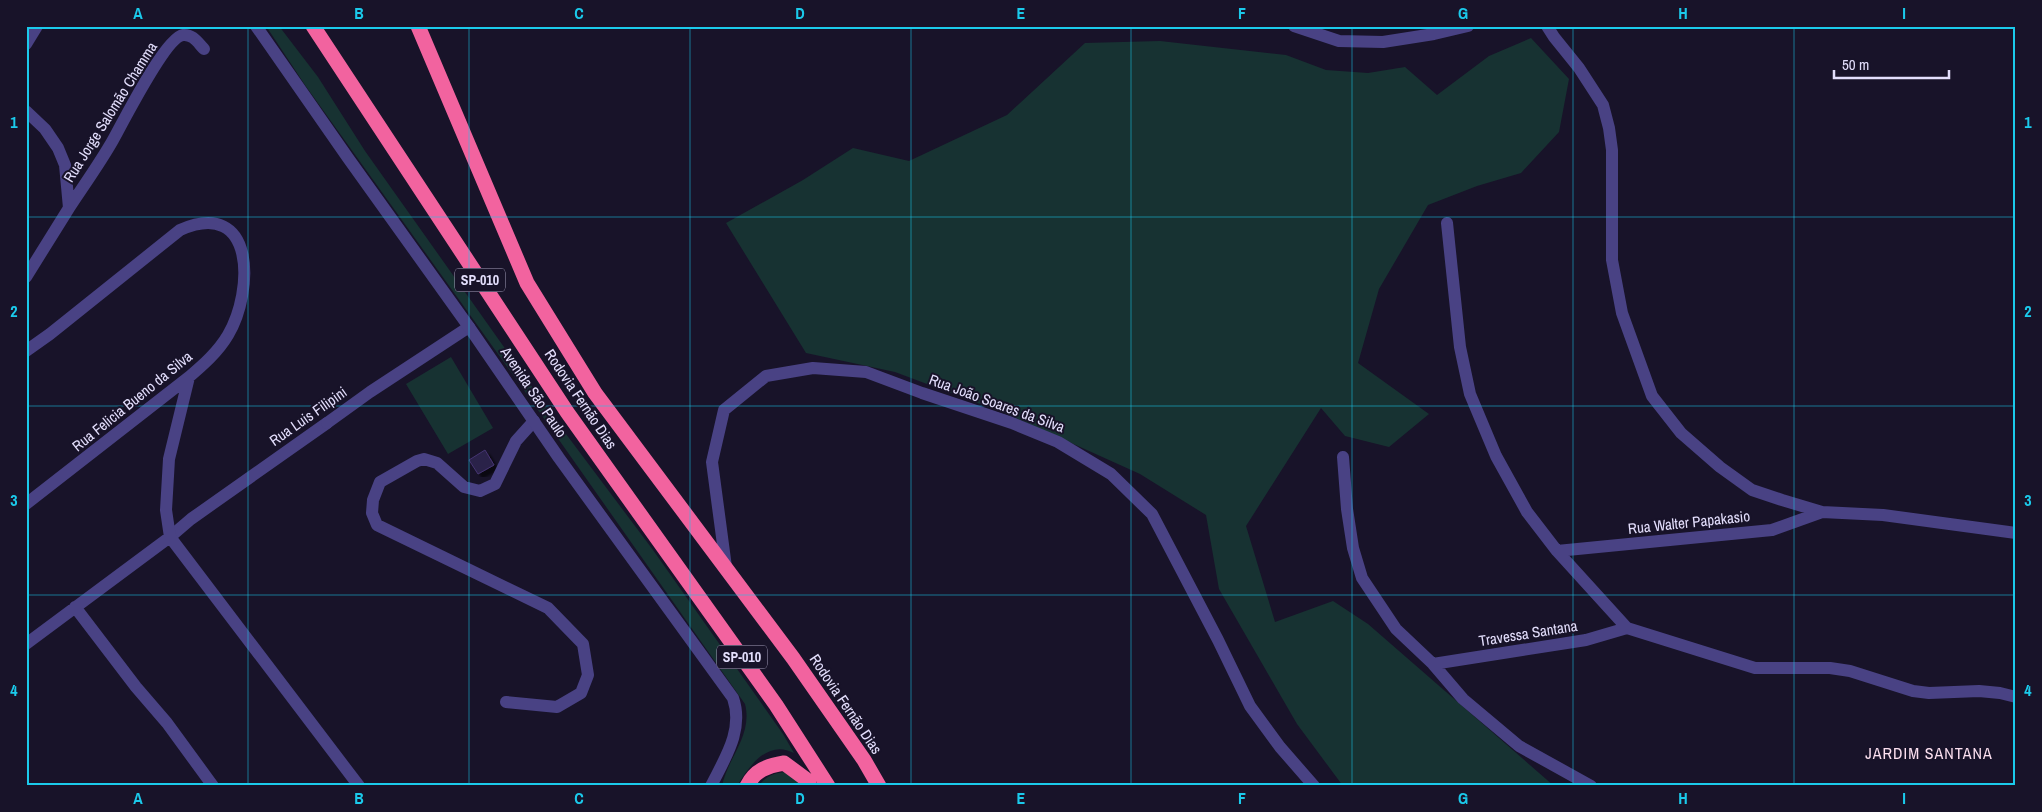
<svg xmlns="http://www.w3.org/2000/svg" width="2042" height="812" viewBox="0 0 2042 812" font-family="'Archivo Narrow',sans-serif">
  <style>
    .green { fill: #173232 }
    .building { fill: #2b2148; stroke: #453572; filter: url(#shadow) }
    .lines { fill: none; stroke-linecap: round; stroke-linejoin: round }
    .pedestrian { stroke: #494284; stroke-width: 12 }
    .minor { stroke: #494284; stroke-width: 12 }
    .tertiary { stroke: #494284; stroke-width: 12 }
    .motorway { stroke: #f2639f; stroke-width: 15 }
    .grid { fill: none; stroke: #1bcaeb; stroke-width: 1; stroke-opacity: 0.55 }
    .labels { text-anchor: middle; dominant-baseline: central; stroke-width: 4; stroke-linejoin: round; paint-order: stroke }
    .shield { fill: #181329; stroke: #a6a1bd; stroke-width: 1 }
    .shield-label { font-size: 14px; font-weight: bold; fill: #e3defc }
    .street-label { font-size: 15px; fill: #e3defc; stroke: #181329 }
    .neighbourhood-label { font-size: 16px; letter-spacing: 1px; fill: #fce0f0; stroke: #181329 }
    .neatline { fill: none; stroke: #1bcaeb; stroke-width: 2 }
    .grid-label { font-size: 16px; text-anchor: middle; font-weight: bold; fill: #1bcaeb }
  </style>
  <defs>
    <filter id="shadow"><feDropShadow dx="4.5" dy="4.5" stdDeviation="1" flood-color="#0009"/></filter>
  </defs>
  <rect width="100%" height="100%" fill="#181329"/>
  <path class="green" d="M266,26H279L318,77L365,151L560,426L653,550L783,734L794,753C768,739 749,766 737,786H722C728,757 753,735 745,704L521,386L305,85Z
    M1531,38L1569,79L1559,132L1521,173L1477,186L1428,205L1379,289L1358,363L1429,414L1389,447L1345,436L1321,408L1246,526L1275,622L1333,601L1368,624L1554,786H1343L1297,724L1219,589L1206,515L1140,474L1007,414L895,372L806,353L726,223L803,180L853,148L909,161L1007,115L1085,43L1160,41L1286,55L1326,70L1368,73L1405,67L1437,95L1489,56Z
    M451,357L493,428L448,454L406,384Z
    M785,772L805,786H758C767,776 773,773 785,772Z"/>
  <path class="building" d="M485,450L494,465L478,474L469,460Z"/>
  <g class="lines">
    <path class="pedestrian" d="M170,537L191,519L327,423"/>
    <path class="minor" d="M1294,26L1339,41L1383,42L1434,34L1468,26
      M1547,26L1554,37L1579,68L1603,105L1609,128L1612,150V260L1622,313L1652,396L1681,433L1720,467L1752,490L1782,500L1822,512L1883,515L2016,533
      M26,44L37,26
      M26,111L45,129L58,148L65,165L69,208L26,277
      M69,208C84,185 100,163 113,140C123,122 166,37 183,35C193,34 198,43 204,49
      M1447,223L1460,347L1470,394L1496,456L1527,512L1557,551L1627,628L1755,668H1830L1850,671L1913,691L1929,693L1979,691L2000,693L2016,697
      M26,351L50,334L180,230C256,197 254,291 228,335C218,352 203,365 189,377L26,504
      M327,423L370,392L469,327
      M1343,457L1347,509L1353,548L1362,578L1396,629L1433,664L1463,699L1519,746L1591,786
      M170,537L359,786
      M170,537L166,510L169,459L189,377
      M1557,551L1772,530L1822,512
      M726,567L712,462L724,410L766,376L813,368L866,372L922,393L1012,423L1058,442L1111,474L1152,514L1218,640L1250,706L1280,747L1314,786
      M75,607L136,687L167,723L213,786
      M26,644L170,537
      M1433,664L1586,640L1627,628
      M506,702L557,707L581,693L588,675L583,644L548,608L377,525L372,513L373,500L380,482L417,461L424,459L437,463L464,487L480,491L495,484L516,441L534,421"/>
    <path class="tertiary" d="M256,26L348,158L469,327L559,458L733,698C744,730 725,758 711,786"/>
    <path class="motorway" d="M313,26L567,412L776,705L828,786
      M418,26L527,283L595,393L793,658L864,760L879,786
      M747,786C755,770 767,766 784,763L807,780L810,786"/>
  </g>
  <path class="grid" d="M248,26V786M469,26V786M690,26V786M911,26V786M1131,26V786M1352,26V786M1573,26V786M1794,26V786M26,217H2016M26,406H2016M26,595H2016"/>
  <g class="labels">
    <g class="shield">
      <rect x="455" y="268.5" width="50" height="23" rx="4"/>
      <rect x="717" y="645.5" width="50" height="23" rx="4"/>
    </g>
    <g class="shield-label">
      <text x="480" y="280">SP-010</text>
      <text x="742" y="657">SP-010</text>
    </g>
    <g class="street-label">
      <text transform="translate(110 112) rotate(-58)">Rua Jorge Salomão Chamma</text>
      <text transform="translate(534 392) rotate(56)">Avenida São Paulo</text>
      <text transform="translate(581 399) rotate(56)">Rodovia Fernão Dias</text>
      <text transform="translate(132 401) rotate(-39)">Rua Felicia Bueno da Silva</text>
      <text transform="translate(997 403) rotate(20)">Rua João Soares da Silva</text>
      <text transform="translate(308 416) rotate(-35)">Rua Luis Filipini</text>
      <text transform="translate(1689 522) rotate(-6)">Rua Walter Papakasio</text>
      <text transform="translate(1528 633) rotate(-9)">Travessa Santana</text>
      <text transform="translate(846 704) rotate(56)">Rodovia Fernão Dias</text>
    </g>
    <g class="neighbourhood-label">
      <text x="1929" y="753">JARDIM SANTANA</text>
    </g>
  </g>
  <rect width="2042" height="812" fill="none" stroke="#181329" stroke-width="55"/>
  <path d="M1834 70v8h115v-8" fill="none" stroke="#e3defc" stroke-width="2.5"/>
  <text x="1842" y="70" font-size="15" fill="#e3defc" stroke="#181329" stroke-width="4" paint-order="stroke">50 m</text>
  <rect x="28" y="28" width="1986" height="756" class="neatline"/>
  <g class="grid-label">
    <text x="138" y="19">A</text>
    <text x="359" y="19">B</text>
    <text x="579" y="19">C</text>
    <text x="800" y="19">D</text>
    <text x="1021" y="19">E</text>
    <text x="1242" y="19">F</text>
    <text x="1463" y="19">G</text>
    <text x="1683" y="19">H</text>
    <text x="1904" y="19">I</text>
    <text x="14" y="128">1</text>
    <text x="2028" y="128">1</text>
    <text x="14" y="317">2</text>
    <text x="2028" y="317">2</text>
    <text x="14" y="506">3</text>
    <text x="2028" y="506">3</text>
    <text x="14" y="696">4</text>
    <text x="2028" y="696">4</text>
    <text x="138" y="804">A</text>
    <text x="359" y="804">B</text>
    <text x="579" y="804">C</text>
    <text x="800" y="804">D</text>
    <text x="1021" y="804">E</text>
    <text x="1242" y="804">F</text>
    <text x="1463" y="804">G</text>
    <text x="1683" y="804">H</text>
    <text x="1904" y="804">I</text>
  </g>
</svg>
